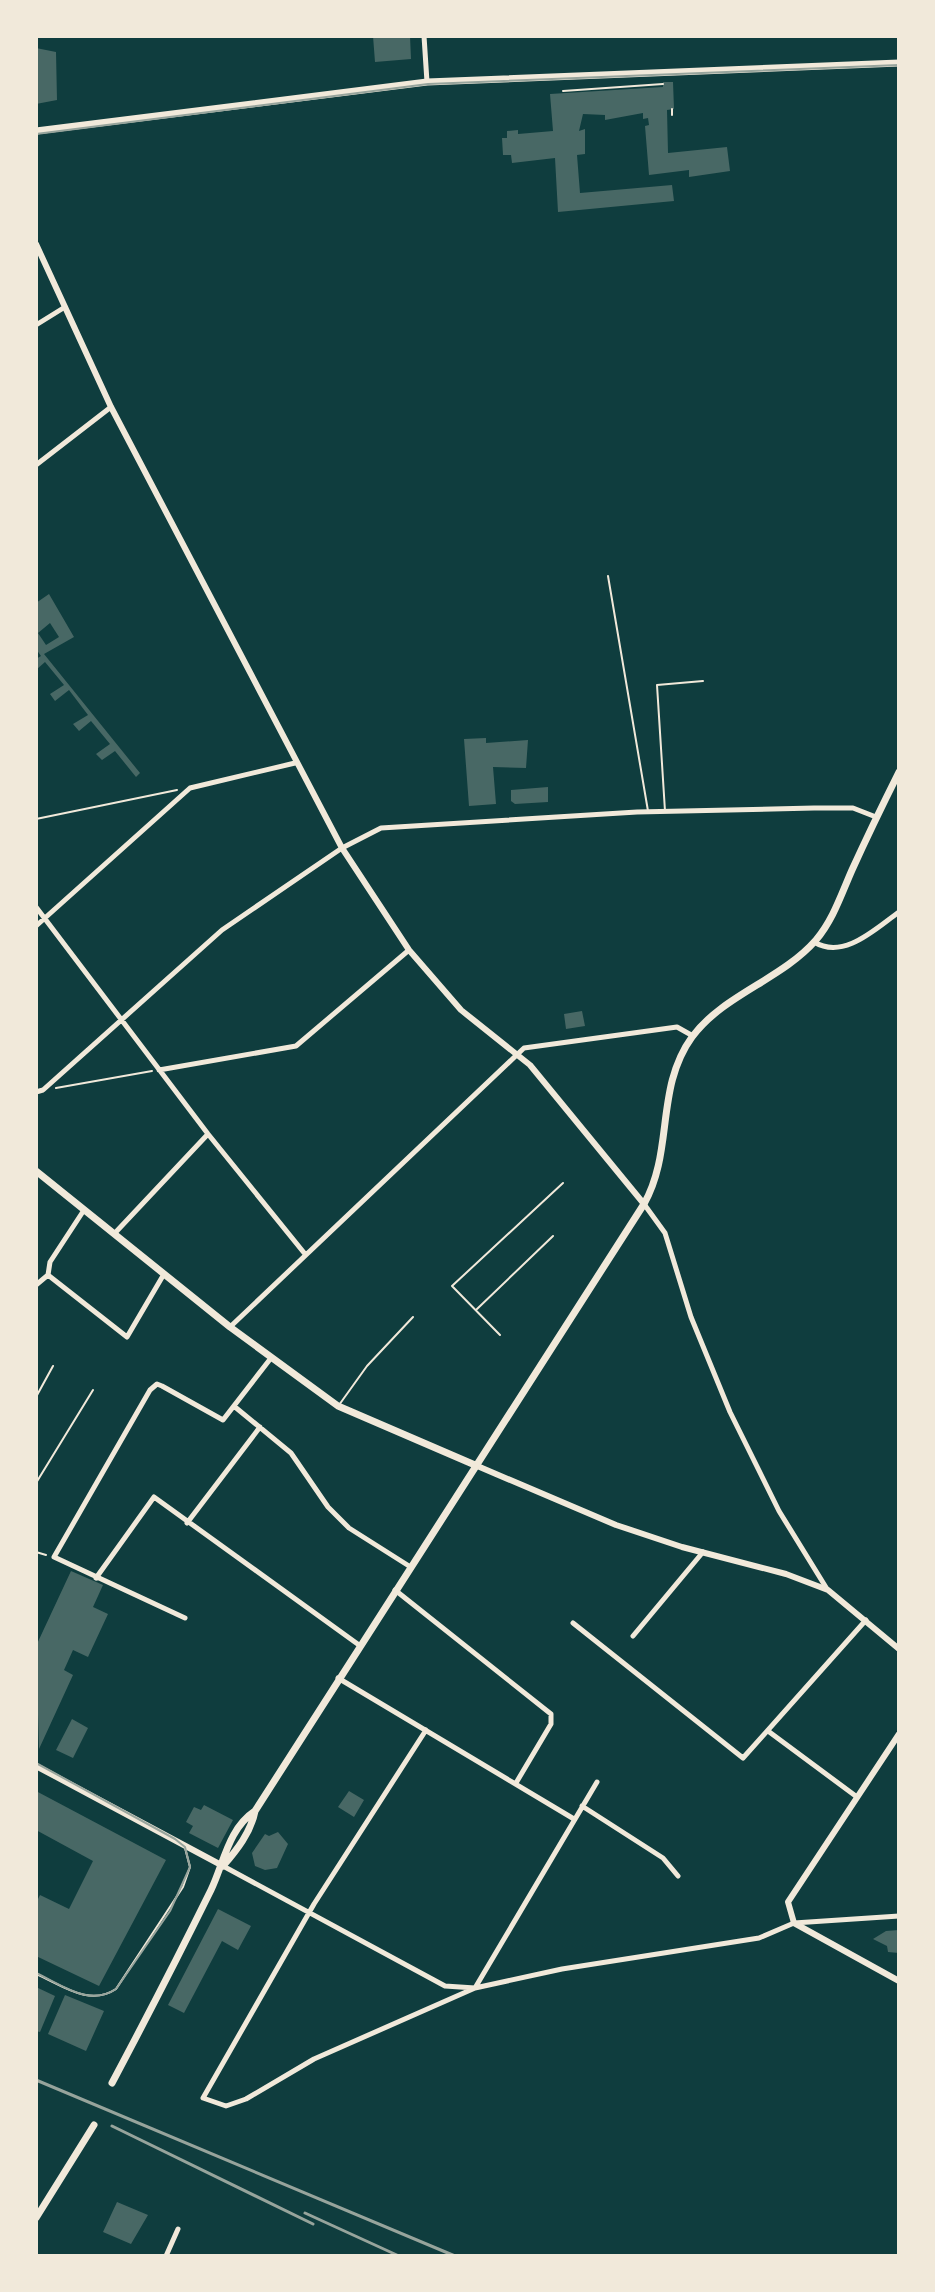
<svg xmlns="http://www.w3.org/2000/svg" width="935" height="2292" viewBox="0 0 935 2292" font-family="'Noto Serif',serif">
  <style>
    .building { fill: #486865; fill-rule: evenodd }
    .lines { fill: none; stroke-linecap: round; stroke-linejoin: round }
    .path { stroke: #f1e9da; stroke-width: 2 }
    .service { stroke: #f1e9da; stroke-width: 2 }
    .minor { stroke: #f1e9da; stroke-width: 5 }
    .tertiary { stroke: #f1e9da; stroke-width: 6 }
    .secondary { stroke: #f1e9da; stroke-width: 7 }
    .tram { stroke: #97a49c; stroke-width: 2 }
    .rail { stroke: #97a49c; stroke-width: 3 }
  </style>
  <rect width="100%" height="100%" fill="#0f3d3e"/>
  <path class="building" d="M373,36H410L411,59L375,62Z
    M36,48L56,52L57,100L36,104Z
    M663,82H673L674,109L667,110L668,153L727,147L730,171L689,177V170L649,175L645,126L649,125L648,118L643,119V113L605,120V115L583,114L579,131L585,129V154L577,155L580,193L672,185L674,201L558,212L555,158L512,163L511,155H503L502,138H507V131L518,130V134L553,131L550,94L663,87Z
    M49,594L74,637L44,654L140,773L136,777L115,751L102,760L96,754L110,744L91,721L79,731L73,724L88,715L69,690L55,701L50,694L64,685L45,662L36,670V659L41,656L36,649V603ZM50,623L59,637L46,645L38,633Z
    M486,738V743L528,740L526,768L493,767L496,804L469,806L464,739Z
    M548,787V802L515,804L511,801V790Z
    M582,1011L585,1026L566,1029L564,1014Z
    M71,1571L103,1585L93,1607L108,1614L88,1657L73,1650L64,1670L73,1675L39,1749L36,1646Z
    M72,1719L88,1728L73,1758L56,1750Z
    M36,1791L166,1860L99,1986L36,1956V1903L40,1895L69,1909L93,1861L36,1830Z
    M349,1791L364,1800L354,1817L338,1807Z
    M204,1805L233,1820L218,1848L189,1833L193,1826L186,1822L194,1807L201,1810Z
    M278,1832L288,1844L277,1868L265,1870L255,1866L252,1853L265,1834L269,1836Z
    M218,1909L251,1926L238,1950L222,1941L184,2013L168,2005Z
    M899,1930V1953L888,1952L887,1946L873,1939L886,1931Z
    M36,1987L55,1996L40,2032L36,2031Z
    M65,1995L104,2011L86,2051L48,2034Z
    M117,2202L148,2215L131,2244L103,2232Z"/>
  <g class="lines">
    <path class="path" d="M563,91L663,84
      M672,109V115
      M36,819L177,790
      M56,1088L152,1071
      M477,1309L553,1236
      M500,1335L452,1286L563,1183
      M36,1397L53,1366
      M36,1483L93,1390
      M36,1552L46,1555"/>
    <path class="service" d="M608,576L648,811
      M665,811L657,685L703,681
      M339,1405L367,1366L413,1317
      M36,1974C62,1985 89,2007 116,1989L183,1887L190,1867L185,1848"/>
    <path class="minor" d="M424,36L427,82
      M36,325L65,307
      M36,465L111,407
      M36,907L208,1134L305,1254
      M36,926L190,788L295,763
      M814,942C844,960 875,929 899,912
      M159,1070L296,1046L409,950
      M36,1092L43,1090L222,930L342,848L381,828L637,812L814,808H853L876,817
      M644,1204L665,1233L691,1317L730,1412L779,1511L827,1589
      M114,1234L208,1134
      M48,1275L50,1262L84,1210
      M36,1285L48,1275L127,1337L164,1274
      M230,1327L524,1048L677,1027L693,1036
      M235,1407L291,1453L328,1507L349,1528L409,1566
      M187,1523L260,1427
      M96,1578L154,1497L359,1645
      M395,1590L551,1714V1724L516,1783
      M185,1618L54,1557L150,1390L157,1384L162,1386L223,1420L271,1358
      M573,1623L743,1758L866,1620
      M633,1636L703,1552
      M338,1678L574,1819
      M426,1730L314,1904L203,2098L226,2106L246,2099L314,2059L475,1988L562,1969L759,1938L794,1923L899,1916
      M768,1731L857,1797
      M582,1806L663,1858L678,1876
      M223,1866L445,1986L475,1988L597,1782
      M166,2256L178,2229"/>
    <path class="tertiary" d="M36,244L111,407L342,848L409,950L461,1010L530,1065L644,1204
      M475,1465L616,1525L682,1547L786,1574L828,1590L899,1649
      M899,1734L788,1902L794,1923L899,1981
      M36,1766L223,1866"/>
    <path class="secondary" d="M36,131L427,82L899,63
      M36,1171L230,1327L338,1406L475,1465
      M223,1866C237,1850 251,1832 255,1811L644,1204C674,1151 655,1088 692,1037C724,994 781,980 816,940C833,920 841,895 852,870C867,837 883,804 899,772
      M112,2083C146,2019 179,1955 211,1890C224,1863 228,1829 255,1811
      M36,2218L94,2125"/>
    <path class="tram" d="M36,134L428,84L899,65
      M36,1763L175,1839L185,1847L190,1867L170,1911L116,1989C89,2007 62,1985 36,1973"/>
    <path class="rail" d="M36,2080L455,2256
      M112,2126L313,2224
      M305,2213L399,2256"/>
  </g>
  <rect width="935" height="2292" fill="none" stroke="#f1e9da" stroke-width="76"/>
</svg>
